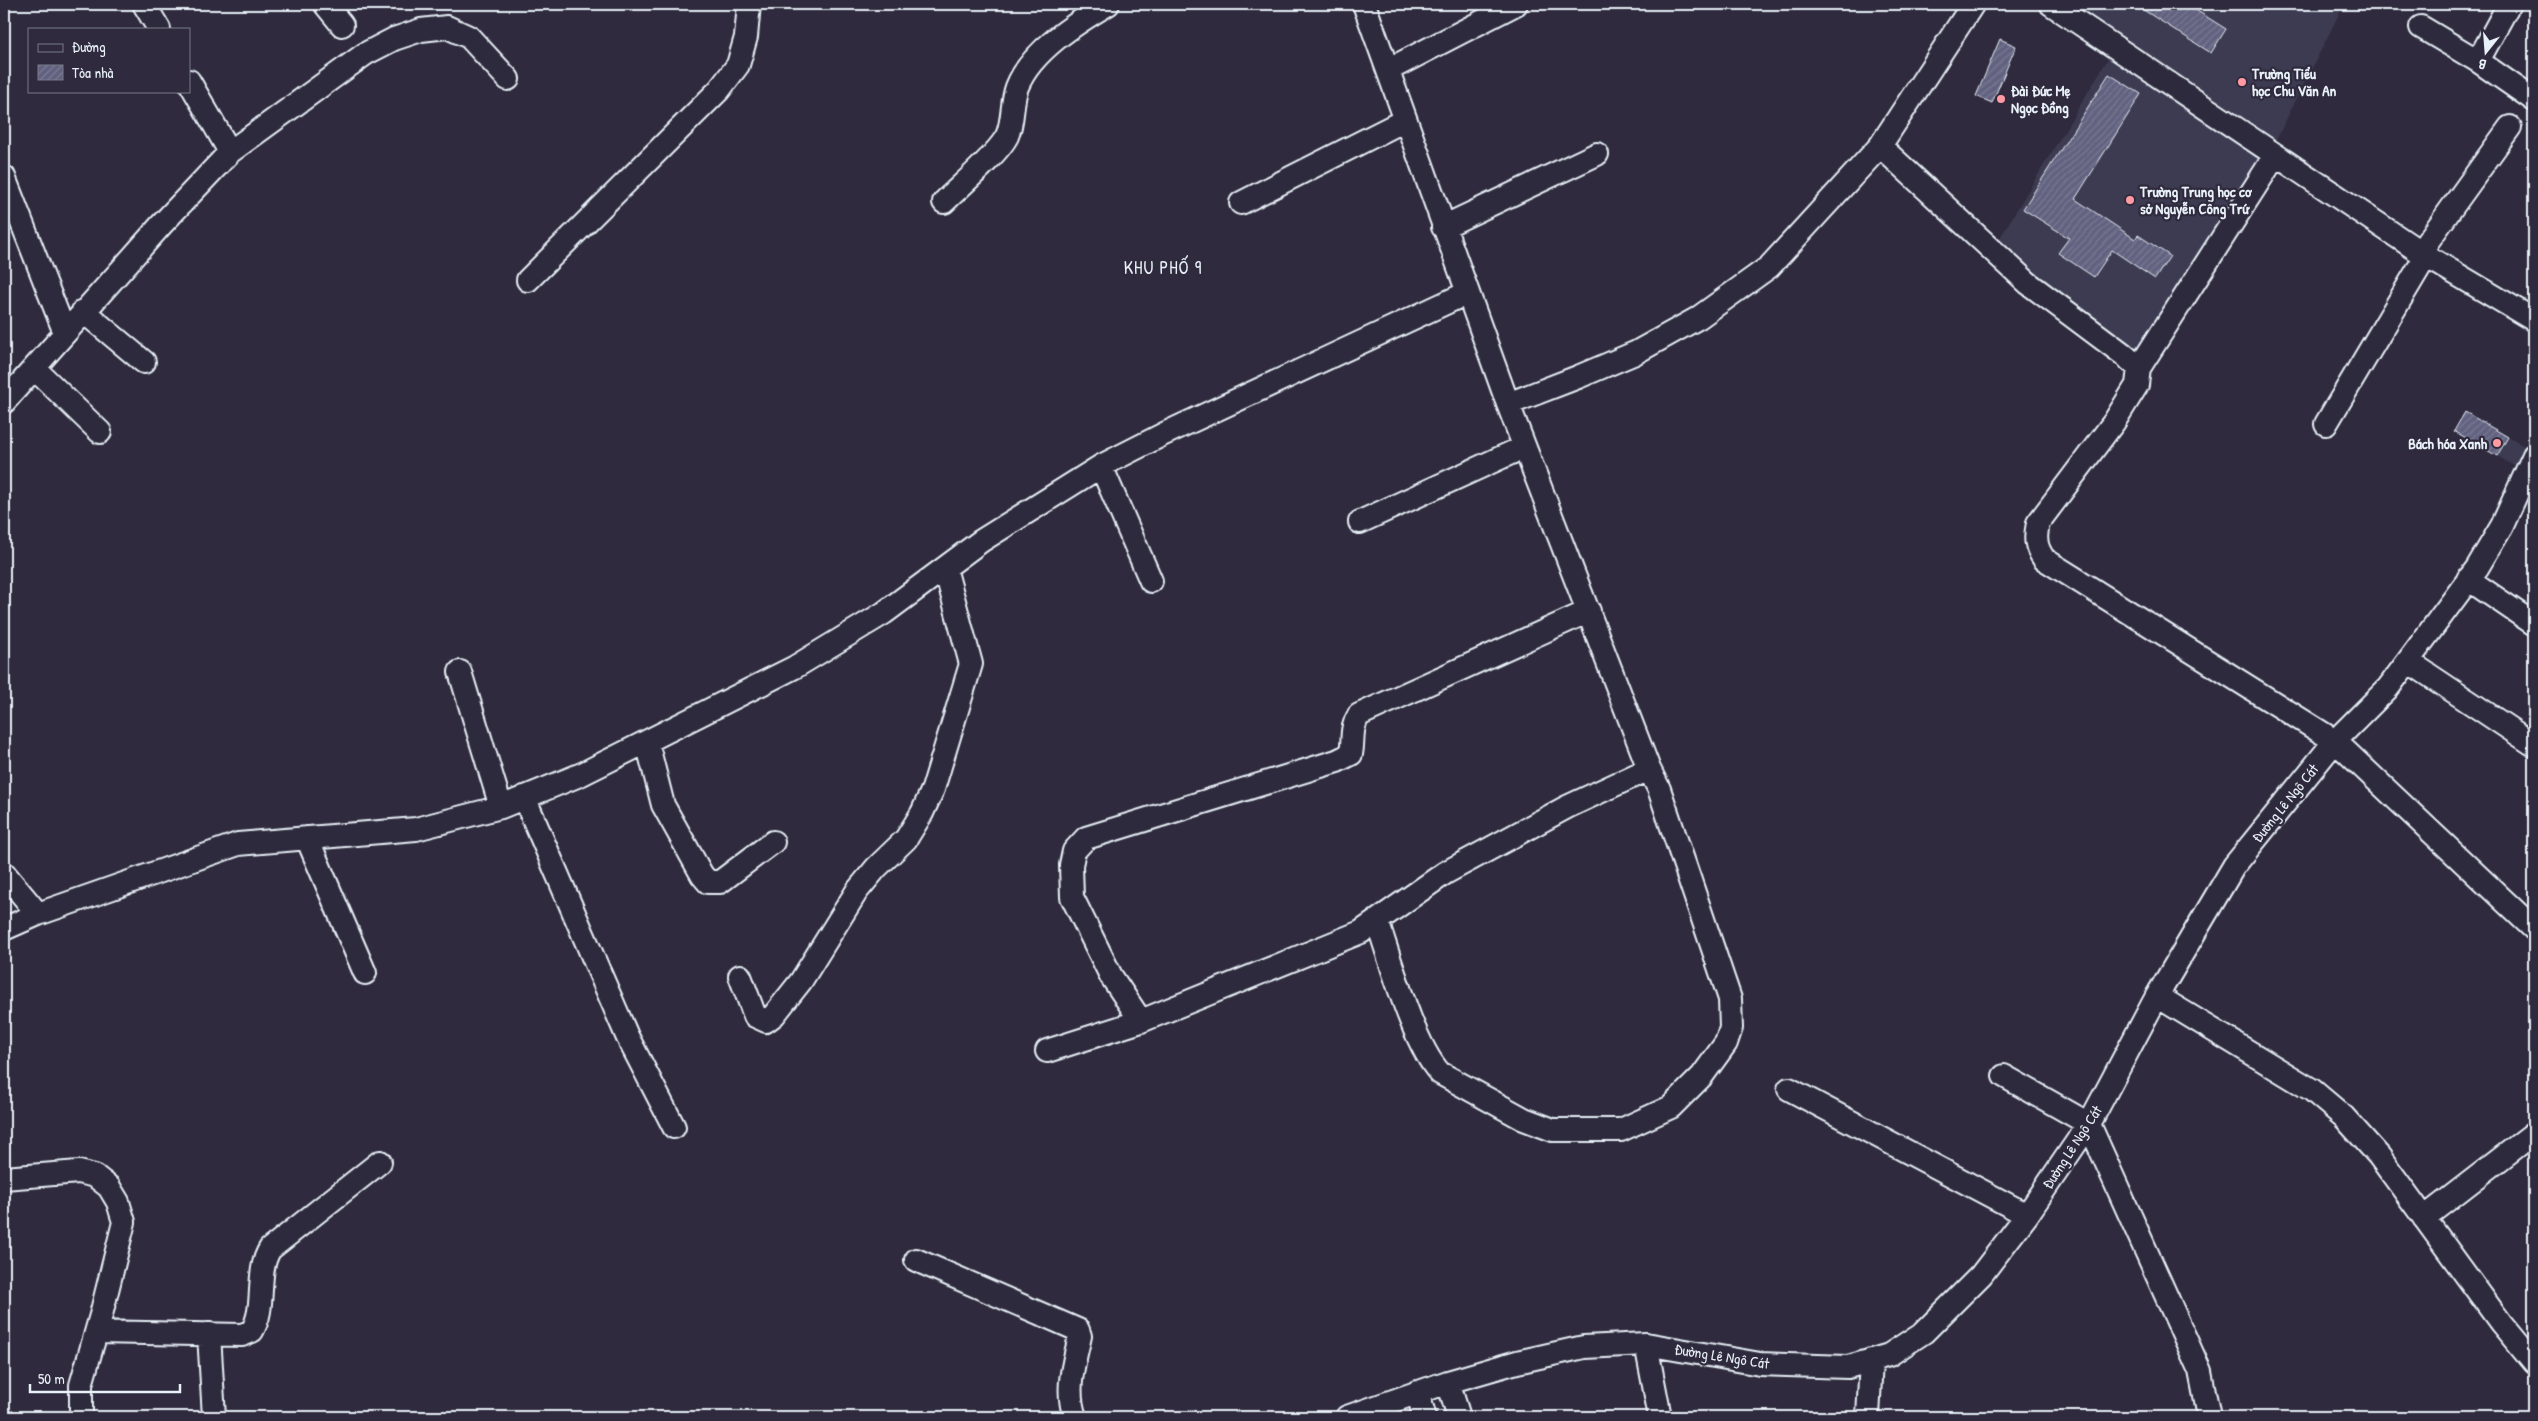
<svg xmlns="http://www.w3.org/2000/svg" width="2538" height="1421" viewBox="0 0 2538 1421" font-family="'Patrick Hand',sans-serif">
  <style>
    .built { fill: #3e3b51 }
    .building { fill: url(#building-hatch); stroke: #e8f1f8 }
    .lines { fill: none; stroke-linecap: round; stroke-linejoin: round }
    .minor-casing { stroke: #e8f1f8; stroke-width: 26 }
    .minor { stroke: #2f2a3d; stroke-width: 22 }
    .poi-dot { fill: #ff9aa2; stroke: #2f2a3d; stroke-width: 2 }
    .labels { text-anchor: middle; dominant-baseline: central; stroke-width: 4.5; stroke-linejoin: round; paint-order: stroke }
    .poi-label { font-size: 15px; font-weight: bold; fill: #e8f1f8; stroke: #2f2a3d; text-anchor: start }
    .street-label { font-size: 15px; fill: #e8f1f8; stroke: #2f2a3d }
    .quarter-label { font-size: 18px; letter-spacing: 1px; fill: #e8f1f8; stroke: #2f2a3d }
  </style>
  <defs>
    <pattern id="building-hatch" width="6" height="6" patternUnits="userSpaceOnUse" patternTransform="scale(1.25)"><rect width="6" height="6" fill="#626280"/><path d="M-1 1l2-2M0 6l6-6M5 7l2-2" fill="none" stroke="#787993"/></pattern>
  </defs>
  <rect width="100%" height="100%" fill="#2f2a3d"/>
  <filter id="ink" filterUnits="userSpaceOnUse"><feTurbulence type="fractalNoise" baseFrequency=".02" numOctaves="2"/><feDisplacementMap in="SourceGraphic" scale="10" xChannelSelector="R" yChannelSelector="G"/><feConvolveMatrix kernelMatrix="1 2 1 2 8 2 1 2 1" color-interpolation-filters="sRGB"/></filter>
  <g filter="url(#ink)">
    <path class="built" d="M2090,4H2344L2273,146L2083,18Z
      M2111,54L2266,157L2136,357L1996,244Z
      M2465,412L2529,449L2521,470L2454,431Z"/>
    <path class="building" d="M2134,4H2186L2226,29L2211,53Z
      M2000,39L2016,46L1992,103L1976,96Z
      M2109,74L2141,94L2075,199L2135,239L2138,235L2170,256L2155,279L2112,250L2094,277L2058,253L2069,238L2023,209Z
      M2465,412L2508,437L2497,456L2454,431Z"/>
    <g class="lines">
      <g class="minor-casing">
        <path id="minor" d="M144,4L159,29
          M325,4L342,25
          M1364,4L1508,404L1649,769L1659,789L1730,999L1731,1028L1726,1043L1702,1076L1671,1107L1621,1130H1553L1524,1119L1440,1073C1413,1044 1391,961 1377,921
          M2051,4L2426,256L2534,320
          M2509,4L2478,61L2534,100
          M2421,27L2478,61
          M1388,70L1516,4
          M189,81L230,152
          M1880,146L2028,283L2123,354L2139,368L2137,385L2114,422L2038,523C2035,538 2035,546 2044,559L2335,741L2534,929
          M4,177L65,333
          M944,202C960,186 998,154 1007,136C1014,120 1011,103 1017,87C1031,51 1076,23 1108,4
          M1241,203L1405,120
          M1443,227L1597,154
          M2420,252L2510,127
          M528,280L719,90L738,65L746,37L749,4
          M83,311L144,362
          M2139,368L2275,156
          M35,369L100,432
          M4,402L162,224L230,152L365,54L394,39L421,30L447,27L469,37L508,79
          M1508,404L1578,377L1635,353L1698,318L1769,267L1880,146L1973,4
          M2326,424L2426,256
          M1101,466L1151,581
          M1360,522L1524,447
          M2468,579L2534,624
          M2408,661L2534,745
          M460,672L501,807
          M647,742L663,805L702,875L708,882H720L773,842
          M524,797L627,1036L674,1127
          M307,838L365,973
          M4,873L38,914
          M4,929L38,914L238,844L416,829L501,807L582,774L795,667L884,613L981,541L1101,466L1164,434L1467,293
          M740,976L755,1016L766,1021L774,1015L801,981L857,891L876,868L906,839L922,813L933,789L971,664L945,568
          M2157,996L2312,1090L2344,1117L2379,1156L2501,1323L2534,1363
          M1141,1021L1111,976L1072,897L1071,865L1074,851L1086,838L1337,761L1351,754C1354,738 1350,729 1359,715L1589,611
          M1047,1051L1141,1021L1361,932L1445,873L1567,807L1649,769
          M2004,1076L2089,1124L2200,1371L2209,1417
          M1789,1089L2027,1215
          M4,1178L79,1172L95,1176L109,1187L118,1202L124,1222L101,1315L81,1385V1417
          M2424,1218L2534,1133
          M916,1260L1078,1330L1080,1336C1074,1364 1065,1389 1075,1417
          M97,1332L242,1335L252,1331C267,1306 255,1273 270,1249L380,1162
          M209,1334L214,1417
          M1646,1344L1660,1417
          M1448,1382L1459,1417
          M1417,1392L1425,1417
          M1347,1417L1448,1382L1517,1362L1584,1347L1646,1344L1760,1364L1848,1367L1889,1355L1924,1332L1981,1275L2027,1215L2089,1124L2157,996L2234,866L2335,741L2388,688L2477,568L2502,526L2534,455
          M1868,1417L1871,1360"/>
      </g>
      <use href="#minor" class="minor"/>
    </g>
  </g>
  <g class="poi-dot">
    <circle cx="2242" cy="82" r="5"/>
    <circle cx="2001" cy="99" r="5"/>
    <circle cx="2130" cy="200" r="5"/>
    <circle cx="2497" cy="443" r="5"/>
  </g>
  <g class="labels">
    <g class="poi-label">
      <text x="2252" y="73">Trường Tiểu<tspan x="2252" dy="17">học Chu Văn An</tspan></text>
      <text x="2011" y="90">Đài Đức Mẹ<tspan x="2011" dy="17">Ngọc Đồng</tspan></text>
      <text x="2140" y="191">Trường Trung học cơ<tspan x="2140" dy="17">sở Nguyễn Công Trứ</tspan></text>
      <text x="2487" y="443" text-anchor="end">Bách hóa Xanh</text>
    </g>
    <g class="street-label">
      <text transform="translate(2285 803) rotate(-51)">Đường Lê Ngô Cát</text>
      <text transform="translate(2072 1147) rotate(-57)">Đường Lê Ngô Cát</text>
      <text transform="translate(1722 1356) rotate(9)">Đường Lê Ngô Cát</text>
    </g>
    <g class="quarter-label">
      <text x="1163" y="267">KHU PHỐ 9</text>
    </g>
  </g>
  <rect width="2538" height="1421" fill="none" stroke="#2f2a3d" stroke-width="20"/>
  <rect x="10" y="10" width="2518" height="1401" fill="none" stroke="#e8f1f8" stroke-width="2" filter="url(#ink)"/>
  <rect x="28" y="28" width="162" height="65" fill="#2f2a3d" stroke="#797a88"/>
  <rect x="38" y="44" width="25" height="8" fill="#2f2a3d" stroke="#797a88"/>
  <text x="72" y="52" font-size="15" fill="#e8f1f8">Đường</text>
  <rect x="38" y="65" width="25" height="15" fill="url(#building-hatch)" stroke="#797a88"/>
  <text x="72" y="78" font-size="15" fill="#e8f1f8">Tòa nhà</text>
  <g transform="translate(2486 52) rotate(197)" stroke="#2f2a3d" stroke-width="4" paint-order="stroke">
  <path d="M0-4L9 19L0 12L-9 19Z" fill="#e8f1f8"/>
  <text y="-8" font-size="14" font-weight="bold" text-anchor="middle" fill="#e8f1f8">B</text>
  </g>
  <path d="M30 1384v8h150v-8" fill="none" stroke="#e8f1f8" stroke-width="2.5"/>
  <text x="38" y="1384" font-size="15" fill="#e8f1f8" stroke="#2f2a3d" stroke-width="4" paint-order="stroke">50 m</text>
</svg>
